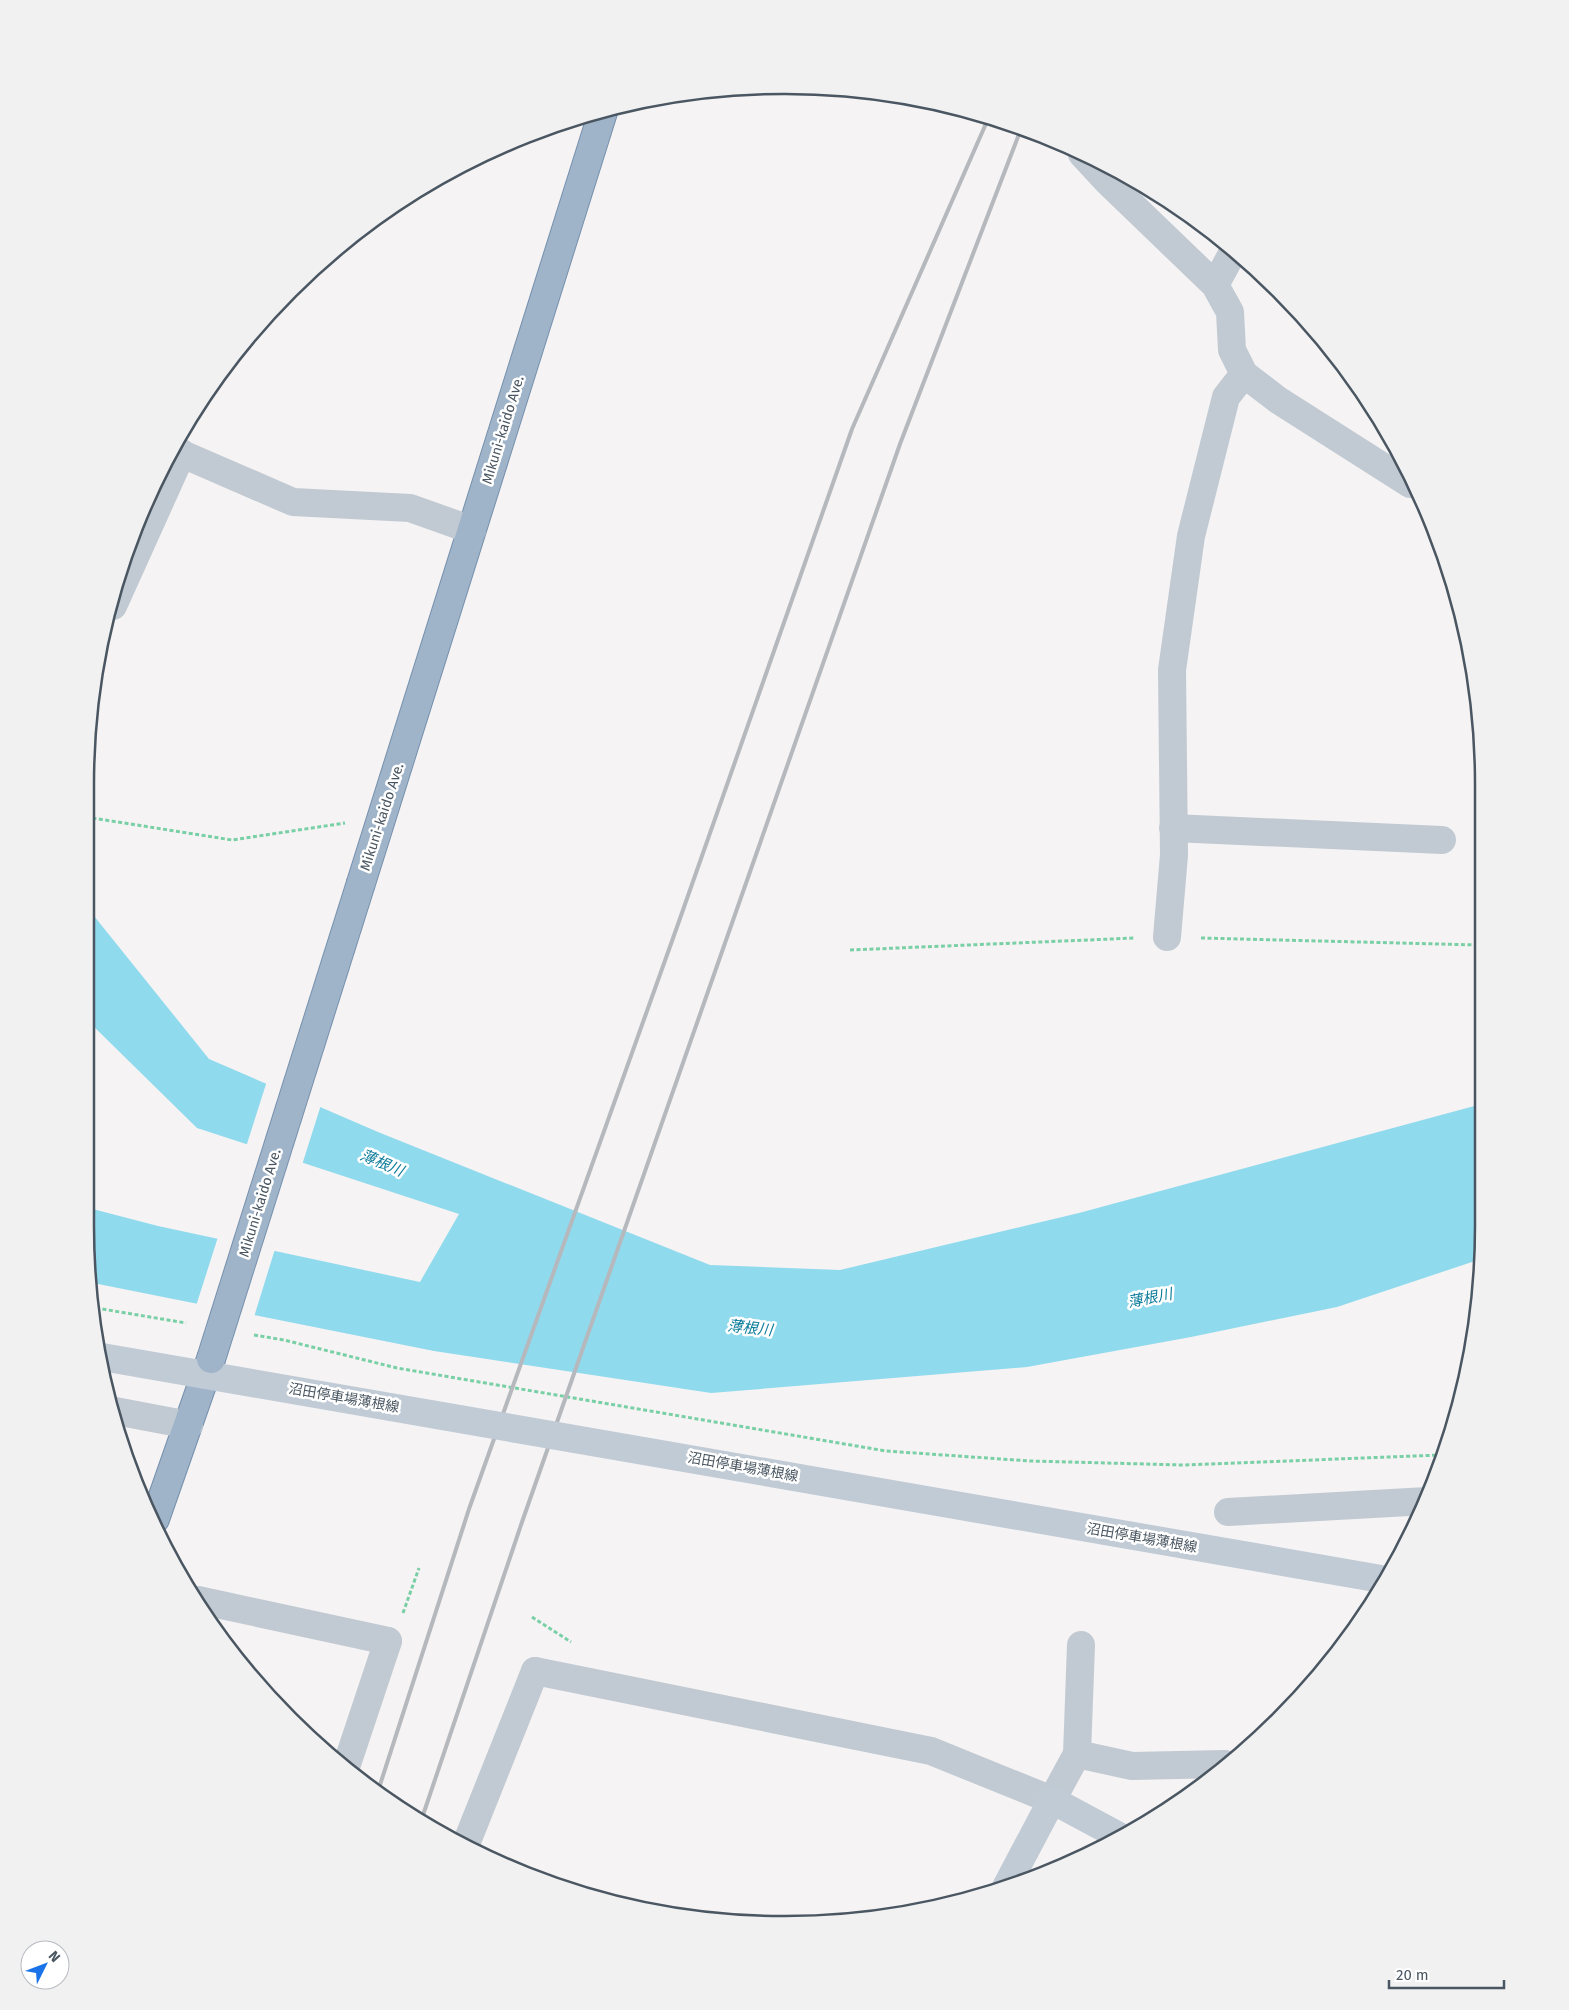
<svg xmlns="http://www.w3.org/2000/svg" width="1569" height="2010" viewBox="0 0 1569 2010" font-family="'Fira Sans','Noto Sans JP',sans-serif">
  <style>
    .water { fill: #90daee }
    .pier { fill: #f5f3f3 }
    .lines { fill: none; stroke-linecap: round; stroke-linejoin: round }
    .trunk-casing { stroke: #7690ad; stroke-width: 30 }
    .path { stroke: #7ad0a6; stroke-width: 3; stroke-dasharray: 4 2.5; stroke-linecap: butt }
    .minor { stroke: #c1cad2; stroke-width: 28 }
    .tertiary { stroke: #c1cad2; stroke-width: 28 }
    .secondary { stroke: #c1cbd6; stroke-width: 28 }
    .trunk { stroke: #9fb4c9; stroke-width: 28 }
    .rail { stroke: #b5b8bd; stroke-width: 4 }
    .trunk-bridge-casing { stroke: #7690ad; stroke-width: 30; stroke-linecap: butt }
    .secondary-bridge { stroke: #c1cbd6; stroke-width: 28 }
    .trunk-bridge { stroke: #9fb4c9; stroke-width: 28 }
    .labels { text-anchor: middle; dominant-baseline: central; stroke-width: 5; stroke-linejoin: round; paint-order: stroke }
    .street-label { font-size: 14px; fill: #4a5661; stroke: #fff }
    .water-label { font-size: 15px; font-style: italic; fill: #0c7c9b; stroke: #fff }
    .rim { fill: none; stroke: #4a5661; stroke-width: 2.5 }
  </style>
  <rect width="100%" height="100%" fill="#f5f3f3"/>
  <path class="water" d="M86,906L209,1059L378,1132L710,1265L840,1270L1079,1213L1478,1105V1260L1337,1307L1191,1337L1027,1367L711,1393L434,1351L93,1283L85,1226V1207L158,1226L420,1282L459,1214L197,1128L86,1019Z"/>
  <path class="pier" d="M267,1081L321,1105L302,1165L246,1147Z
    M218,1237L275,1249L254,1317L196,1306Z"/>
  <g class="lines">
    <g class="trunk-casing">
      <path id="trunk" d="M361,883L603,112
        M155,1519L211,1359"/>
    </g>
    <path class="path" d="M86,817L232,840L345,823
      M1201,938L1478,945
      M850,950L1135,938
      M96,1308L186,1323
      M254,1335L284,1340L397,1368L886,1451L1030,1461L1183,1465L1441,1455
      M403,1613L419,1568
      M532,1617L571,1642"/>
    <path class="minor" d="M1082,154L1108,182L1215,285
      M1233,252L1215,285L1230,312L1232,350L1244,374L1278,400L1410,484
      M173,450L293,502L410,508L472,530
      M113,606L182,453
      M1173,828L1442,840
      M1167,937L1174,855L1172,670L1191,536L1226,397L1244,374
      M110,1410L189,1425
      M1228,1512L1427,1501
      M1077,1754L1081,1645
      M347,1764L388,1641
      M1052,1800L1077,1754L1132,1766L1225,1764
      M466,1844L535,1671"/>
    <path class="tertiary" d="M198,1600L388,1641
      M535,1671L931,1751L1052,1800"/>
    <path class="secondary" d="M1006,1887L1052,1800L1119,1836"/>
    <use href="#trunk" class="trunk"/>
    <path class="rail" d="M379,1788L469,1509L677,927L852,429L988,119
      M421,1821L522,1522L900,444L1021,129"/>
    <g class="trunk-bridge-casing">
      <path id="trunk-bridge" d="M211,1359L361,883"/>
    </g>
    <path class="secondary-bridge" d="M102,1357L1381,1579"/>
    <use href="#trunk-bridge" class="trunk-bridge"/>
  </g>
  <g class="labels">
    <g class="street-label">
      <text transform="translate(503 430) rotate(-73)">Mikuni-kaido Ave.</text>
      <text transform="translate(382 817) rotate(-72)">Mikuni-kaido Ave.</text>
      <text transform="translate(260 1203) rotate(-73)">Mikuni-kaido Ave.</text>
      <text transform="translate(344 1398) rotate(10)">沼田停車場薄根線</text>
      <text transform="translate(743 1467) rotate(10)">沼田停車場薄根線</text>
      <text transform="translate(1142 1538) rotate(10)">沼田停車場薄根線</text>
    </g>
    <g class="water-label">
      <text transform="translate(382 1163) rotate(23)">薄根川</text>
      <text transform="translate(1150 1298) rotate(-11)">薄根川</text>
      <text transform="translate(750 1328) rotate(6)">薄根川</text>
    </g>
  </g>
  <path d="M0 0H1569V2010H0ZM784 94H785A690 690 0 0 1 1475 784V1226A690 690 0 0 1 785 1916H784A690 690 0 0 1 94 1226V784A690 690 0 0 1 784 94Z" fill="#f1f1f2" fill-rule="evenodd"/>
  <path class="rim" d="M784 94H785A690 690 0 0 1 1475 784V1226A690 690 0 0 1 785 1916H784A690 690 0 0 1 94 1226V784A690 690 0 0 1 784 94Z"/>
  <g transform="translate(45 1965) rotate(48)"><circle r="24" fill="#ffffff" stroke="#b7bbc0"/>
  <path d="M0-4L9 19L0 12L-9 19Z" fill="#1a73e8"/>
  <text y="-8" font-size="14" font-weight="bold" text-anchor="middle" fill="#4a5661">N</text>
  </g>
  <path d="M1389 1980v8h115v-8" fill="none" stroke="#4a5661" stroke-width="2.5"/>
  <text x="1396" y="1980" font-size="15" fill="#4a5661" stroke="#ffffff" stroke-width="4" paint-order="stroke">20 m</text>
</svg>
